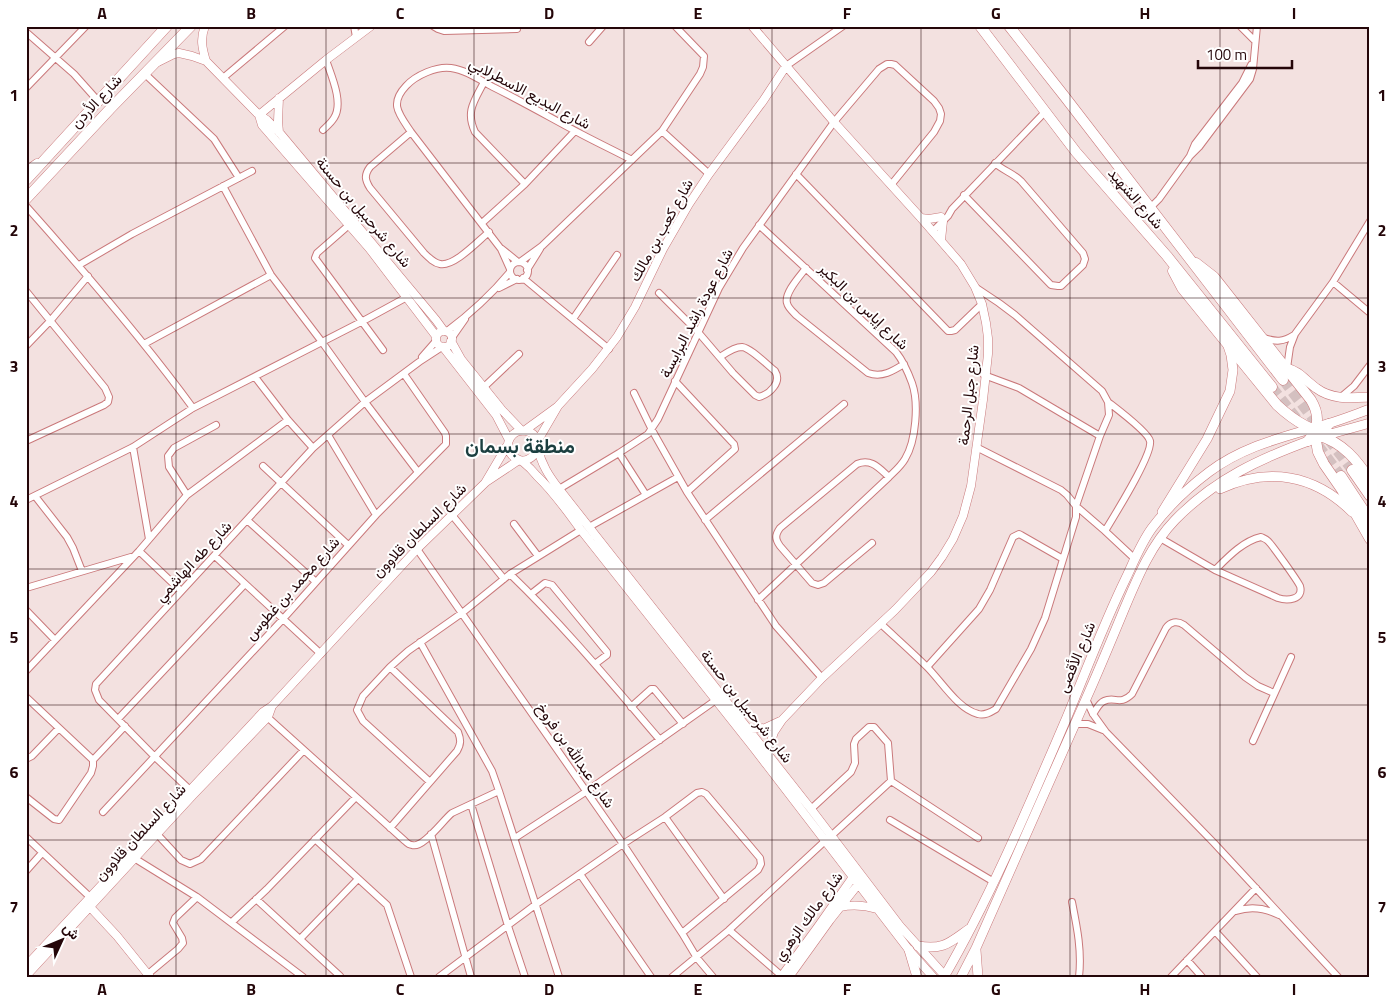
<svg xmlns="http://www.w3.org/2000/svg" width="1396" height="1003" viewBox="0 0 1396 1003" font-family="'Titillium Web',Vazirmatn,sans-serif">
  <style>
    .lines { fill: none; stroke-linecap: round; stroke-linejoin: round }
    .trunk-tunnel { stroke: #d4c0c0; stroke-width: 10; stroke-dasharray: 10 5; stroke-linecap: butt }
    .minor-casing { stroke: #ca797b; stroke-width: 8 }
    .tertiary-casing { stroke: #ca797b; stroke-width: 9 }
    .secondary-casing { stroke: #ca797b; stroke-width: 10 }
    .trunk-casing { stroke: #ca797b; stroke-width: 11 }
    .minor { stroke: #fff; stroke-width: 6 }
    .tertiary { stroke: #fff; stroke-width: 8 }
    .secondary { stroke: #fff; stroke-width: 9 }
    .trunk { stroke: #fff; stroke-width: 10 }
    .grid { fill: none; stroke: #240609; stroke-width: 1; stroke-opacity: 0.55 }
    .labels { text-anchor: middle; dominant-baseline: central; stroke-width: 4; stroke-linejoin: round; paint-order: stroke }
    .street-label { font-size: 15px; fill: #240609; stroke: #fff }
    .district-label { font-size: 20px; font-weight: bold; fill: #1c3f40; stroke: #fff }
    .neatline { fill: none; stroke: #240609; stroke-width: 2 }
    .grid-label { font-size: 16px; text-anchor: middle; font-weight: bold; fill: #240609 }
  </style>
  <rect width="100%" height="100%" fill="#f3e1e0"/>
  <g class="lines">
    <path class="trunk-tunnel" d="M1283,380L1319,427
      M1272,387L1298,420
      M1328,439L1352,470
      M1318,445L1341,476"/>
    <g class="minor-casing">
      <path id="minor" d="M354,26L356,37
        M433,26L438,29L444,31L517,29
        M1240,26L1255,41
        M26,32L74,74L99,102
        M589,42L603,26
        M786,66L843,26
        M144,73L214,139L239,178
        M223,78L285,26
        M484,82C475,100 465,111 475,132L525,184
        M26,88L86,26
        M323,130C327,126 331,123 334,118C344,103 331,75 326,60
        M662,131L709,174
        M411,132L370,167C364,175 365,180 370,188L424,253C429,258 434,263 440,264C454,267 478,241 489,232
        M1190,156L1195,144L1242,83L1251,65
        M796,174L948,331H951L955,330L982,304
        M223,186L271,275L322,342L365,402L418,472
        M964,195L1051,285L1058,286H1061L1083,265L1085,259L1083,253L1021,181C1013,173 1002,170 995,163
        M26,206C84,271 141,337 193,408
        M1150,208L1159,199L1190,156L1199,147L1250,79L1253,69L1257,26
        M482,223L525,184L575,131
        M349,225L317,253L315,258L383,350
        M933,231L948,216L952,209L1045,112
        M502,249L518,262
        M520,262L542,246L662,131L700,74L703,67L704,56L675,26
        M510 271a9 9 0 1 1 18 0a9 9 0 1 1-18 0Z
        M79,265L132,234L252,171
        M806,268C800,276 784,293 787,303C788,308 793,312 797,316L868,373C882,378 893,371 904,364
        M510,269L501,249L411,132C399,114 389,104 406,86C416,75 437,66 451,68C466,70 480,80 493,87C523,102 551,118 581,134C598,143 615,151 632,160
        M527,270L540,249
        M523,278L609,349
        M1333,282L1370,313
        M975,287L999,303L1015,315L1102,391L1108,402L1109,415L1100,436L1076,506L1105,531L1135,559
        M499,288L517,279
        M26,291L105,388L109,397L108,402L104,405L26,441
        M659,293L698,332L733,373L755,395L759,397C770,394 782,382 775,371C767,365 751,348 742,347C734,347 726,353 720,357
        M573,319L617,255
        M446,332C470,314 491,295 510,272
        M1264,338C1276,342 1283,342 1294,335
        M451,339L465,319
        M144,344L271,275
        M26,346L51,320L88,276
        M422,357L436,341
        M1287,368L1290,347L1295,334L1333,282L1370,221
        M984,375L1019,388L1100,436
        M255,377L288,420L313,448
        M675,381L732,442L734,444L735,449L687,492
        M484,387L519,354
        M634,393L652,430L687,492L776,626L822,678
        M1341,397L1354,386L1370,365
        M328,435L376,515
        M133,447L149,539
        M619,453L646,495
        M263,466L348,545
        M559,489L619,453L648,434L658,419L719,288L743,248L834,122L879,69L887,64H891L895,65L934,101L939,108L941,114L940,121L934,132L891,185
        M187,495L169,467L168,456L174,448L216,425
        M35,496L67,537L73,548L82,571
        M26,500L133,447L193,408L363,321L407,297
        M452,515L504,579
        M247,520L316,582
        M705,520L844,404
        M514,524L538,556
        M589,527L678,477
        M1105,531C1114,516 1153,454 1150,441C1148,432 1117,409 1108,402
        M1160,538L1215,570L1278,598C1287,601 1304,600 1300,586C1297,580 1273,546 1268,541C1266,539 1263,538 1261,537C1243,541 1228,557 1215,570
        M872,543L824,583L818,585L812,583L780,546C775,539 775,535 780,528L857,464C871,458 879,468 889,477
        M417,549L623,844L682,933L697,958L713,977
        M139,551L181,591
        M215,556L321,654
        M510,574C564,626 612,684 660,740
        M26,588L131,557
        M531,594L545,583L552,585L607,652V655L595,664
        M758,600L889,477C895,471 901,466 905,459C916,441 919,403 912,383C908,372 903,361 896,352L759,225
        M26,610L55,640
        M881,624C896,638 912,652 927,667C942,682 958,709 978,714C985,716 991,712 996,709L1031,649L1045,618L1076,517V506L1067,495L1061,490L976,447
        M420,642L492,771L499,791L559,977
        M390,667L458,732C461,740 461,744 457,751L390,828
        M927,667L979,609L990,590L1013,537L1019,534L1021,535L1063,559
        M26,671L139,551L187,495L288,420
        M26,697L93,760
        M1086,699L1093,714L1106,732L1214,843L1338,977
        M631,707L651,689H654L683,724
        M1093,714C1096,710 1099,703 1104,701C1115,696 1120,706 1132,694L1166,628C1170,622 1177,620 1184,625L1245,677L1258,686L1274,693
        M265,715L405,841C407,843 409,845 412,845C423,849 443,820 452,813L499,791
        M118,719L245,584
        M1074,724H1088L1103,730
        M1253,741L1291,657
        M26,759L32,756L59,728
        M93,760L125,726
        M891,781L978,838
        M430,782L363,721L357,710L363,696L390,667L408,651L462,613L510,574L581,530
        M190,790L154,756L99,700L95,690L96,684L313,448L365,402L419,362L442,347
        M26,797L54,819L59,820L91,773L93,766V760
        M471,804L508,926L525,977
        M811,809L851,772L855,763L854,744L856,739L869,727H874L888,743L891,781L831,836
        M103,812L283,619L376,515L446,444V436L445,433L404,374
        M665,817L724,899
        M890,820L994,882
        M157,834L181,860L190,864L201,859L303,751
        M431,834L471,977
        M26,837L91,898
        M515,838L587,791L716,700
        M315,839L387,905L411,977
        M134,858L197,897L303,977
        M26,871L42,853
        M580,874L651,977
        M256,899L340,976
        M1072,902C1077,927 1082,951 1079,977
        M1236,911C1251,906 1265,908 1279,915
        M232,922L267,889L356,797
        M729,930L783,977
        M1215,931L1257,977
        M300,939L358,879
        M1187,960L1202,977
        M148,974L178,949L183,943L182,938L173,923L175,918L197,897
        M439,977L535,905L623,844L665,817L697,793L702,792L706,794L760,858L761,864L758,870L682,933
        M672,977L729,930L825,841
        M1171,977L1256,888"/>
    </g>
    <g class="tertiary-casing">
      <path id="tertiary" d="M205,26C200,39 202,48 206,61
        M752,26L834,122L921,218L961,264L975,287L982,304L986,323L988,338V354L983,400L971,486L963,516L953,539L942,557L931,572L895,610L822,678L782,720L774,732L767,753
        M158,62L174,54L179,53L192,56L206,61L259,115L267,120L279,132L436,320L444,331
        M279,98L278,121L279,132
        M259,115L262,125L369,248L436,336
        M259,115L326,60L371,26
        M26,171L37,163
        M921,218L929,219L941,217
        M941,240L943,221
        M436 339a8 8 0 1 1 16 0a8 8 0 1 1-16 0Z
        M451,341L461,359L502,410L522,431
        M443,347L496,415L509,440
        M524,431L557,407
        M537,442L558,406L592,369L617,337L635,307L663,249L689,204L709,174L763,101L786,66
        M538,448C541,464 549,476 559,489L811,809L900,926L946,977
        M521,461C541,460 544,433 525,431C512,429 503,444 511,454C514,459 519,459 523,462C528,466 533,471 537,476C554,492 567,511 581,530L753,747L909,950L933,977
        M486,482L519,460
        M747,729L765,728L780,721
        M90,907L117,936L150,977
        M840,907C854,904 864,905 877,909
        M26,966L263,712L272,706L417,549L485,483L508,444
        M26,976L193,795L268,717L272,706
        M781,977L817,928L855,874
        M789,977L830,920L860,882"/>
    </g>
    <g class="secondary-casing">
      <path id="secondary" d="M1287,368C1299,371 1306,381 1316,388C1332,400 1351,398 1370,397
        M1327,435L1370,423
        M1220,489C1268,467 1314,474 1352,512
        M1162,512L1207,439L1230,391L1233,370L1231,355L1228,346
        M918,946C944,950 949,943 969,929
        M909,950L917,977
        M976,950L978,977
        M944,977C992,894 1029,805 1067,717C1086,671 1104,623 1126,578C1134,561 1141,543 1152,528C1167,508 1189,487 1209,472C1245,445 1285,437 1327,424C1341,420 1356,414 1370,409
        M961,977L976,948C1013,865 1050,782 1086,699C1099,670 1111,641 1123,612C1137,579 1150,546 1175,520C1215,479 1261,458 1314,439"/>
    </g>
    <g class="trunk-casing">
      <path id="trunk" d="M980,26L1076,152L1167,256L1272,387
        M1009,26L1065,97L1283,380
        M26,180L167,26
        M26,199L110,109L191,26
        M1196,263L1214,277L1311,400C1320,415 1319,428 1308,441
        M1173,271L1182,288L1277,405C1292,419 1310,432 1332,434
        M1329,424L1317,435L1316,441L1318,452L1324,464L1342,490L1370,539
        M1320,436C1343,443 1357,460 1370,480
        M1352,470L1370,496
        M1341,476L1370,520"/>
    </g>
    <use href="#minor" class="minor"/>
    <use href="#tertiary" class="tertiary"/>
    <use href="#secondary" class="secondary"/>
    <use href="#trunk" class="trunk"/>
  </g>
  <path class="grid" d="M176,26V977M326,26V977M474,26V977M624,26V977M772,26V977M921,26V977M1070,26V977M1220,26V977M26,163H1370M26,298H1370M26,434H1370M26,569H1370M26,705H1370M26,840H1370"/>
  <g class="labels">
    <g class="street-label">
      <text transform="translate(530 93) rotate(28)">شارع البديع الاسطرلابي</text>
      <text transform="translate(96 101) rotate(-47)">شارع الأردن</text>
      <text transform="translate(1136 198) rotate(49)">شارع الشهيد</text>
      <text transform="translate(364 212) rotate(50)">شارع شرحبيل بن حسنة</text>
      <text transform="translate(661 230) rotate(-61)">شارع كعب بن مالك</text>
      <text transform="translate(864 306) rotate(44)">شارع إياس بن البكير</text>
      <text transform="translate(696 313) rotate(-63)">شارع عودة راشد البرايسة</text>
      <text transform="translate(968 395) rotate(-84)">شارع جبل الرحمة</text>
      <text transform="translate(419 530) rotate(-45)">شارع السلطان قلاوون</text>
      <text transform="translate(193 561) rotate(-47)">شارع طه الهاشمي</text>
      <text transform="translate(292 588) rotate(-48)">شارع محمد بن غطوس</text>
      <text transform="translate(1076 657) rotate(-67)">شارع الأقصى</text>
      <text transform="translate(747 706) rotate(52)">شارع شرحبيل بن حسنة</text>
      <text transform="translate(576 755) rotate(55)">شارع عبدالله بن فروخ</text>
      <text transform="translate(140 832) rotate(-47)">شارع السلطان قلاوون</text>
      <text transform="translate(808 916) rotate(-54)">شارع مالك الزهري</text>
    </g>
    <g class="district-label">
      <text x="520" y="445">منطقة بسمان</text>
    </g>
  </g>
  <rect width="1396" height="1003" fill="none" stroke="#ffffff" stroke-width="55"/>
  <g transform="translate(62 940) rotate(46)" stroke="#ffffff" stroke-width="4" paint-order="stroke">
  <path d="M0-4L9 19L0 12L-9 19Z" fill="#240609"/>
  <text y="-8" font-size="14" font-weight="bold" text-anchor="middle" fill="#240609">ش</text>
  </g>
  <path d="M1198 60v8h94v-8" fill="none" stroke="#240609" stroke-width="2.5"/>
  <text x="1206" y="60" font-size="15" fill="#240609" stroke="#ffffff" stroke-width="4" paint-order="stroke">100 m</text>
  <rect x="28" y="28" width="1340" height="948" class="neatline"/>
  <g class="grid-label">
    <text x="102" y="19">A</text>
    <text x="251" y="19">B</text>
    <text x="400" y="19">C</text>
    <text x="549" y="19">D</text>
    <text x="698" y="19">E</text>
    <text x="847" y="19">F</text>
    <text x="996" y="19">G</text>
    <text x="1145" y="19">H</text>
    <text x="1294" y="19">I</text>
    <text x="14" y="101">1</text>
    <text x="1382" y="101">1</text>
    <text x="14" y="236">2</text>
    <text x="1382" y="236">2</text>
    <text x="14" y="372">3</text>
    <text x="1382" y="372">3</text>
    <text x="14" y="507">4</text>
    <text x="1382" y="507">4</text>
    <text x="14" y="643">5</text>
    <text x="1382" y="643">5</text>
    <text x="14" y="778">6</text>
    <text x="1382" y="778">6</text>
    <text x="14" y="913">7</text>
    <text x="1382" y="913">7</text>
    <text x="102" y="995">A</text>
    <text x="251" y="995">B</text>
    <text x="400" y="995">C</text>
    <text x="549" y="995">D</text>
    <text x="698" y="995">E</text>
    <text x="847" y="995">F</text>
    <text x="996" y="995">G</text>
    <text x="1145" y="995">H</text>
    <text x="1294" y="995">I</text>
  </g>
</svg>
